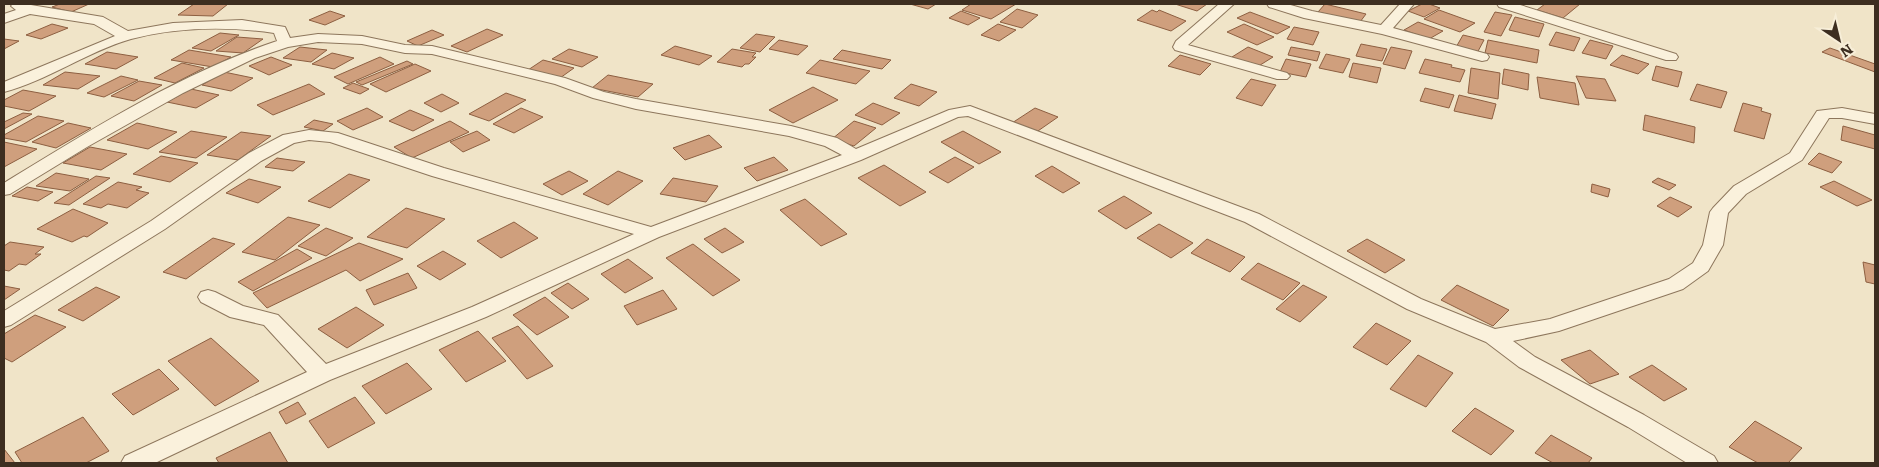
<svg xmlns="http://www.w3.org/2000/svg" width="1879" height="467" viewBox="0 0 1879 467" font-family="Literata,serif">
  <style>
    .building { fill: #cf9f7d; stroke: #8d5f41 }
    .lines { fill: none; stroke-linecap: round; stroke-linejoin: round }
    .minor-casing { stroke: #8d765c; stroke-width: 2 }
    .minor { fill: #faf1dc; fill-rule: evenodd }
  </style>
  <rect width="100%" height="100%" fill="#f0e4c8"/>
  <path class="building" d="M60,4H89L71,12L52,7Z
    M194,4H228L213,16L178,15Z
    M910,4H936L928,9Z
    M971,4H1016L991,19L962,10Z
    M1175,4H1207L1197,11Z
    M1325,4L1366,14L1360,22L1318,12Z
    M1422,4H1429L1440,8L1424,17L1408,11Z
    M1545,4H1580L1563,18L1537,10Z
    M1017,9L1038,15L1022,28L1000,22Z
    M1152,10L1157,12L1159,10L1186,21L1171,31L1137,20Z
    M1439,10L1475,23L1460,32L1424,19Z
    M330,11L345,16L325,25L309,20Z
    M961,11L980,18L968,25L949,18Z
    M1250,12L1290,27L1277,34L1237,18Z
    M1495,12L1512,15L1501,36L1484,32Z
    M1515,17L1544,24L1539,37L1509,30Z
    M1418,22L1443,31L1429,39L1404,30Z
    M52,24L68,28L41,39L26,35Z
    M998,24L1016,30L999,41L981,35Z
    M1244,24L1274,37L1257,45L1227,32Z
    M1294,27L1319,32L1313,45L1287,39Z
    M487,29L503,35L467,52L451,46Z
    M432,30L444,35L418,46L407,41Z
    M1556,32L1580,38L1574,51L1549,45Z
    M220,33L239,35L211,51L192,48Z
    M756,34L775,37L760,52L740,48Z
    M1463,35L1484,40L1476,55L1455,49Z
    M237,37L263,39L243,53L216,51Z
    M4,39L19,41L4,49Z
    M779,40L808,46L798,55L769,49Z
    M1488,40L1539,50L1537,63L1485,53Z
    M1590,40L1613,46L1606,59L1582,53Z
    M1361,44L1387,49L1382,61L1356,56Z
    M675,46L712,56L699,65L661,55Z
    M300,47L327,50L311,62L283,58Z
    M1248,47L1273,57L1257,67L1232,57Z
    M1291,47L1320,52L1317,61L1288,55Z
    M1391,47L1412,51L1405,69L1383,64Z
    M1830,48L1875,64V72L1822,52Z
    M569,49L598,57L582,67L552,59Z
    M732,49L756,53L752,57H756L749,64H745L742,67L717,62Z
    M189,50L231,57L213,67L171,60Z
    M842,50L891,60L882,69L833,59Z
    M107,52L138,57L116,69L85,64Z
    M332,53L354,58L334,69L312,64Z
    M1326,54L1350,59L1343,73L1319,68Z
    M1180,55L1211,64L1200,75L1168,66Z
    M1622,55L1649,64L1638,74L1610,65Z
    M271,57L292,65L269,75L249,66Z
    M380,57L394,64L348,84L334,77Z
    M1286,59L1311,64L1306,77L1280,72Z
    M1425,59L1452,65L1451,67L1465,70L1460,82L1419,73Z
    M543,60L574,68L560,78L528,70Z
    M820,60L870,71L856,84L806,73Z
    M407,61L413,64L362,85L356,82Z
    M182,63L204,68L175,83L154,78Z
    M1353,63L1381,68L1377,83L1349,77Z
    M415,64L431,71L386,92L370,84Z
    M1656,66L1682,72L1678,87L1652,80Z
    M1471,68L1500,73L1498,99L1468,93Z
    M1504,69L1529,74L1528,90L1502,84Z
    M65,72L100,76L78,89L43,85Z
    M224,72L253,78L231,91L202,85Z
    M608,75L653,84L638,97L592,88Z
    M121,76L138,80L104,97L87,93Z
    M1576,76L1605,79L1616,101L1586,98Z
    M1537,77L1575,83L1579,105L1540,98Z
    M1251,79L1276,85L1262,106L1236,98Z
    M139,81L162,85L134,101L111,96Z
    M353,83L369,89L360,94L343,88Z
    M309,84L325,94L273,115L257,105Z
    M911,84L937,92L919,106L894,98Z
    M1697,84L1727,92L1721,108L1690,100Z
    M813,87L838,100L793,123L769,110Z
    M1425,88L1454,95L1449,108L1420,101Z
    M191,89L219,95L196,108L167,102Z
    M23,90L56,96L29,111L4,106V100Z
    M506,93L526,100L489,121L469,114Z
    M442,94L459,103L441,112L424,103Z
    M1459,95L1496,104L1492,119L1454,111Z
    M873,103L900,113L882,125L855,115Z
    M1743,103L1762,108L1761,111L1771,114L1764,139L1734,131Z
    M367,108L383,117L353,130L337,121Z
    M521,108L543,117L514,133L493,124Z
    M1035,108L1058,117L1035,133L1012,123Z
    M410,110L434,120L413,131L389,121Z
    M23,113L32,114L4,129V122Z
    M1645,115L1695,127L1694,143L1643,130Z
    M38,116L64,121L26,142L4,138V135Z
    M314,120L333,124L323,131L304,127Z
    M450,121L469,132L412,158L394,147Z
    M854,121L876,128L854,146L832,139Z
    M68,123L91,128L56,148L32,142Z
    M137,123L177,132L148,149L107,140Z
    M1843,126L1875,135V149L1841,140Z
    M191,131L227,137L196,158L159,152Z
    M477,131L490,140L463,152L450,142Z
    M963,131L1001,152L979,164L941,142Z
    M241,132L271,136L238,160L207,155Z
    M709,135L722,147L685,160L673,148Z
    M4,142L37,149L4,167Z
    M90,147L127,154L101,170L63,163Z
    M1819,153L1842,162L1832,173L1808,164Z
    M161,156L198,163L170,182L133,174Z
    M774,157L788,170L757,181L744,168Z
    M955,157L974,167L948,183L929,172Z
    M277,158L305,162L293,171L265,167Z
    M884,165L926,192L900,206L858,178Z
    M1052,166L1080,183L1063,193L1035,176Z
    M569,171L588,181L562,195L543,184Z
    M618,171L643,181L608,205L583,194Z
    M56,173L89,179L70,191L36,186Z
    M349,174L370,180L330,208L308,201Z
    M96,176L110,178L69,205L54,203Z
    M673,178L718,186L706,202L660,194Z
    M1658,178L1676,185L1669,190L1652,182Z
    M249,179L281,187L258,203L226,193Z
    M1834,181L1872,200L1857,206L1820,187Z
    M118,182L142,187L136,190L149,193L127,208L108,204L101,208L83,204Z
    M1592,184L1610,189L1608,197L1591,192Z
    M27,187L53,192L38,201L12,196Z
    M1124,196L1152,213L1126,229L1098,211Z
    M1670,197L1692,207L1678,217L1657,206Z
    M805,199L847,234L821,246L780,210Z
    M406,208L445,219L407,248L367,237Z
    M73,209L108,223L87,237L84,236L72,242L37,229Z
    M288,217L320,225L275,260L242,252Z
    M514,222L538,238L501,258L477,241Z
    M1159,224L1193,243L1171,258L1137,238Z
    M326,228L353,238L326,256L298,246Z
    M725,228L744,242L722,253L704,239Z
    M213,238L235,244L186,279L163,272Z
    M1207,239L1245,257L1230,272L1191,253Z
    M1367,239L1405,260L1385,273L1347,251Z
    M10,242L44,247L35,254H41L26,265L19,264L9,271L4,270V246Z
    M359,243L403,259L360,281L346,270L267,308L253,293Z
    M693,244L740,280L713,296L666,258Z
    M297,249L312,258L253,291L238,282Z
    M443,251L466,264L440,280L417,266Z
    M628,259L653,278L625,293L601,274Z
    M1863,262L1875,265V284L1866,282Z
    M1258,263L1300,283L1283,300L1241,279Z
    M408,273L417,288L374,305L366,290Z
    M568,283L589,299L572,309L551,293Z
    M1303,285L1327,297L1300,322L1276,309Z
    M1457,285L1509,310L1493,326L1441,300Z
    M4,286L20,289L4,300Z
    M96,287L120,297L83,321L58,310Z
    M663,290L677,309L637,325L624,306Z
    M545,297L569,317L537,335L513,315Z
    M356,307L384,325L347,348L318,329Z
    M35,315L66,327L12,362L4,358V334Z
    M1376,323L1411,341L1387,365L1353,347Z
    M518,326L553,366L527,379L492,338Z
    M478,331L506,361L466,382L439,350Z
    M211,338L259,381L215,406L168,361Z
    M1590,350L1619,374L1590,384L1561,360Z
    M1418,355L1453,373L1426,407L1390,389Z
    M407,363L432,389L386,414L362,386Z
    M1652,365L1687,389L1664,401L1629,377Z
    M159,369L179,389L133,415L112,394Z
    M355,397L375,423L328,448L309,421Z
    M298,402L306,414L286,424L279,412Z
    M1475,408L1514,431L1491,455L1452,431Z
    M83,417L109,451L86,463H22L15,452Z
    M1755,421L1802,448L1788,463H1758L1729,447Z
    M270,432L288,463H219L216,458Z
    M1551,435L1592,458L1588,463H1553L1535,453Z
    M4,449L15,463H4Z"/>
  <g class="lines">
    <g class="minor-casing">
      <path id="minor" d="M13,4H25L103,17L128,31L173,23L242,20L285,27L290,38L318,34L362,36L405,45L432,46L565,78L604,92L636,99L791,126L837,138L856,149L949,110L970,106L1259,214L1421,299L1495,329L1550,319L1669,279L1693,263L1703,245L1710,212L1713,208L1734,186L1790,153L1817,111L1842,108L1875,114V124L1842,118H1829L1802,160L1746,194L1728,213L1723,245L1708,271L1683,289L1559,331L1513,341L1535,357L1644,415L1714,456L1718,463H1687L1628,427L1519,367L1486,342L1407,309L1245,222L968,116L958,117L861,160L659,237L486,317L330,380L155,463H121L125,456L307,372L264,325L230,317L201,302L198,297L201,292L208,290L215,292L243,306L278,315L326,364L472,307L634,234L432,176L330,142L309,140L294,143L261,161L165,229L11,325L4,327V311L151,221L249,153L283,135L309,130L338,133L444,168L651,227L842,155L825,146L789,136L636,109L593,98L555,84L432,54L405,53L362,44L318,42L288,47L255,58L183,93L87,147L10,194L4,195V183C90,130 181,73 277,41L274,33C228,26 176,27 131,39C88,51 47,81 4,92V82L115,36L94,24L30,14L4,23V14L16,10L11,6Z
        M1219,4H1234L1188,45L1287,73L1290,76L1287,79H1277L1175,50L1173,47L1176,41Z
        M1267,4H1287L1312,11L1381,25L1400,4H1414L1393,28L1487,54L1489,57L1487,60L1482,61L1382,34L1304,18L1269,7Z
        M1497,4H1517L1676,54L1678,57L1676,60H1666L1499,7Z"/>
    </g>
    <use href="#minor" class="minor"/>
  </g>
  <rect width="1879" height="467" fill="none" stroke="#3d2e20" stroke-width="10"/>
  <g transform="translate(1839 40) rotate(145)" stroke="#f7eed8" stroke-width="4" paint-order="stroke">
  <path d="M0-4L9 19L0 12L-9 19Z" fill="#3d2e20"/>
  <text y="-8" font-size="14" font-weight="bold" text-anchor="middle" fill="#3d2e20">N</text>
  </g>
</svg>
